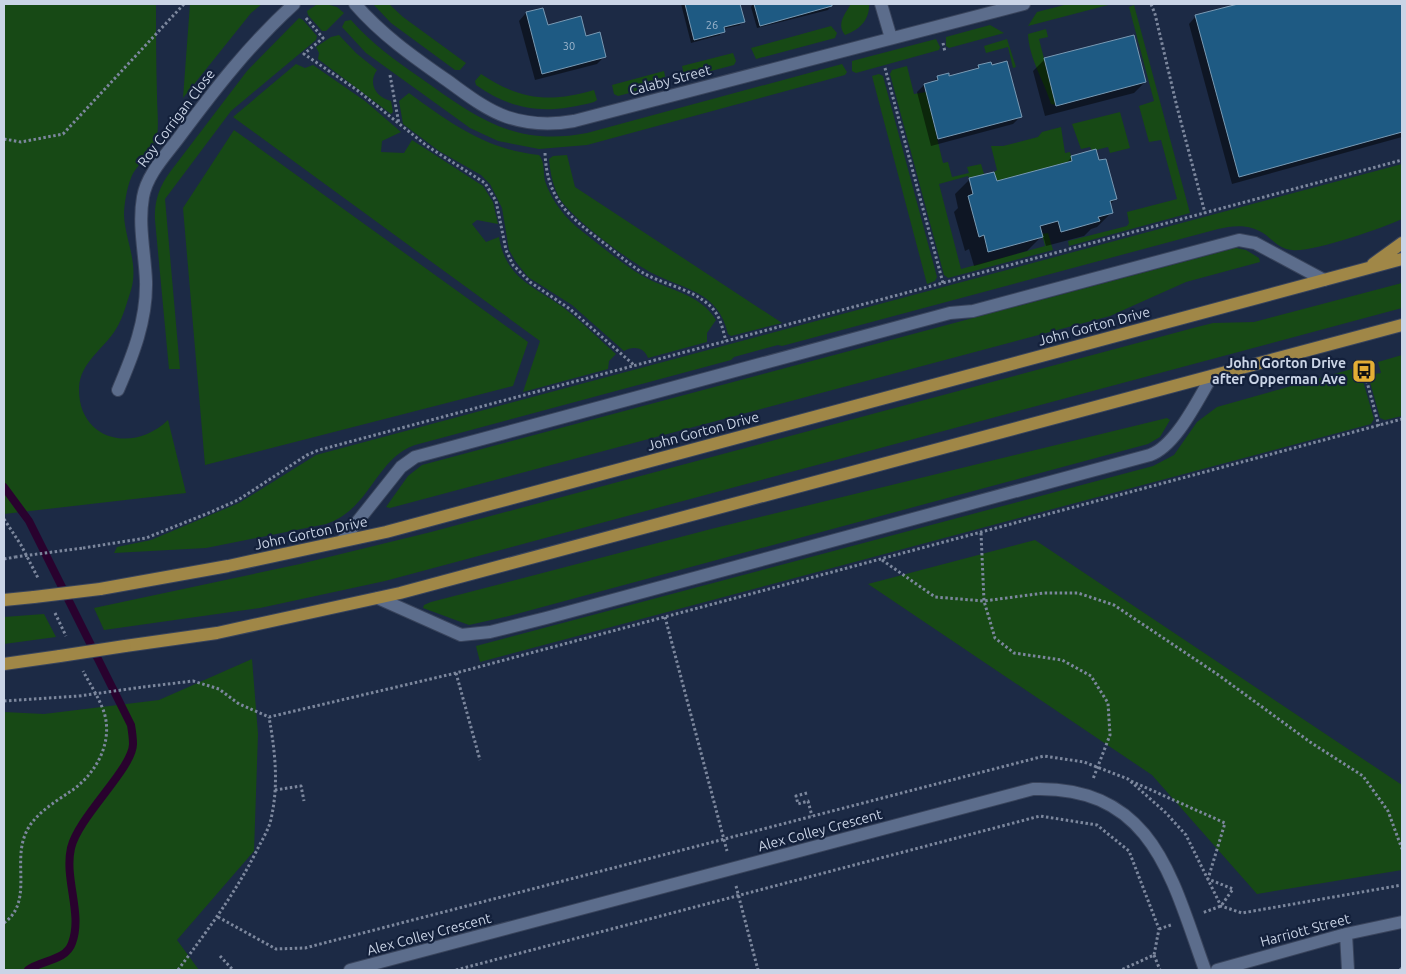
<svg xmlns="http://www.w3.org/2000/svg" width="1406" height="974" viewBox="0 0 1406 974" font-family="Ubuntu,sans-serif">
  <style>
    .green { fill: #174915 }
    .shadow { fill: #0007 }
    .lines { fill: none; stroke-linecap: round; stroke-linejoin: round }
    .stream { stroke: #29022e; stroke-width: 8 }
    .building { fill: #1e5a83; stroke: #799ab4 }
    .minor-casing { stroke: #39445c; stroke-width: 14 }
    .primary-casing { stroke: #39445c; stroke-width: 14 }
    .path { stroke: #7c879d; stroke-width: 3; stroke-dasharray: 2.5 2.5; stroke-linecap: butt }
    .minor { stroke: #5c6d8c; stroke-width: 12 }
    .primary { stroke: #a08747; stroke-width: 12 }
    .primary-bridge-casing { stroke: #39445c; stroke-width: 14; stroke-linecap: butt }
    .path-bridge { stroke: #7c879d; stroke-width: 3; stroke-dasharray: 2.5 2.5; stroke-linecap: butt }
    .primary-bridge { stroke: #a08747; stroke-width: 12 }
    .labels { text-anchor: middle; dominant-baseline: central; stroke-width: 4.5; stroke-linejoin: round; paint-order: stroke }
    .number-label { font-size: 11px; fill: #9fb6cd }
    .street-label { font-size: 14px; fill: #cad4e6; stroke: #13203b }
    .poi-label { font-size: 14px; font-weight: bold; fill: #cad4e6; stroke: #13203b; text-anchor: end }
  </style>
  <rect width="100%" height="100%" fill="#1c2a45"/>
  <path class="green" d="M4,4H156C156,34 156,64 157,95C157,108 159,123 157,137C156,151 136,164 131,178C127,187 124,205 124,215C125,240 139,263 131,290C127,302 123,318 116,329C104,349 80,362 79,388C78,440 133,454 168,420L186,493L4,514Z
    M190,4H262L251,13L183,98Z
    M326,4L337,7L344,13L326,31H322L308,15L307,11L316,5Z
    M373,4H389L403,17L466,63L460,70H455L391,23Z
    M851,4H869C870,20 859,30 845,35C836,24 845,14 851,4Z
    M1068,4H1112L1028,26L1037,12Z
    M1134,5L1190,213L1069,246L1068,241L1127,226L1129,223L1127,212L1177,199L1161,140L1149,142L1139,106L1154,101L1129,7Z
    M299,18L303,20L317,36L316,40L231,111L165,199L180,369H169L155,220C154,202 159,187 170,172L247,71Z
    M351,20C372,44 396,61 422,79C477,118 515,147 587,133L842,64L847,72L845,75L587,145L539,149L498,141L470,128L366,53L342,27L345,21Z
    M990,25L1004,33L949,48L946,46V37Z
    M831,26L837,33L835,38L756,59L751,48Z
    M1046,29L1048,37L1039,39L1056,105L1051,104C1044,80 1029,59 1028,34Z
    M339,35L356,53L377,70C367,84 377,98 391,101L393,112L391,114L318,59L319,53L316,47L331,37Z
    M936,39L940,47L939,50L856,73L852,71V61Z
    M1007,39L1016,67L1013,68L1008,47L986,53L984,46Z
    M733,53L736,61L734,65L688,77L684,75L682,66Z
    M296,64L305,68L313,65L365,101L401,132L382,141L381,152L404,153L412,140L483,186L493,202L498,224L477,220L472,224L486,242L499,237C506,279 534,286 564,308C582,322 599,339 616,354L609,361L608,369L523,392L540,341L233,117Z
    M907,66L914,94L926,92L943,163L948,162L952,177L969,173L967,167L981,164L984,174L969,178L968,176L939,184L961,269L1045,246L1042,234L1048,233L1053,250L948,278L944,275L890,74L892,70Z
    M664,71L666,81L664,84L618,96L614,94L612,85Z
    M481,74C520,100 550,103 594,90L597,100L594,102C549,114 516,113 476,85L475,81Z
    M879,74L883,76L937,277L935,281L927,284L872,76Z
    M409,93C450,123 487,150 539,155C545,161 543,173 545,181C552,202 566,219 583,232C602,247 621,263 641,275C666,290 700,293 716,320L707,333V342L648,358C644,347 633,346 624,351L572,305L528,277L516,262L509,250L502,208L490,184L481,175L439,151L403,124L399,101Z
    M1120,112L1130,148L1110,153L1108,147L1092,151L1090,147L1081,149L1072,124Z
    M1061,127L1065,153L1070,152L1072,161L997,181L994,172L997,170L991,146H1003L1038,137L1042,132Z
    M234,130L528,342L513,386L205,465L183,208Z
    M567,155L575,187L782,323L731,336L728,334C718,291 685,290 652,273C629,261 574,220 560,199C553,187 550,172 549,159L553,156Z
    M1402,164V219C1383,228 1311,253 1292,250C1281,249 1274,242 1266,235C1251,224 1235,225 1218,229L782,346L778,345L734,357L731,360L415,445C375,459 371,509 326,524L206,548L114,553L117,547L151,540L239,503L316,455Z
    M1236,248L1246,250L1259,258L1260,262L1186,282L1110,316L390,508L386,507L408,476L422,465Z
    M1402,283V308L385,581L260,608L104,630L94,608L300,564L431,532L1197,327L1213,323L1254,322Z
    M1402,355V416L1385,420L1380,418L1368,375L1381,373L1378,362Z
    M1359,367L1374,419L1371,424L480,662L476,646L1153,466L1174,455L1197,422L1217,407Z
    M1167,418L1170,420L1160,437L1148,444L509,616L469,625L423,608L424,605L431,602L715,528Z
    M1035,540L1402,785V870L1257,894L1152,775L868,584Z
    M44,614L56,637L4,644V617Z
    M252,659L258,734L254,851L177,940L199,970H4V712L44,714L159,700Z"/>
  <path class="shadow" d="M681,4H739L743,21L740,25L723,29L720,35L691,43Z
    M753,4H830L831,6L828,10L757,28L751,7Z
    M1242,4H1402V137L1232,184L1189,24L1196,16Z
    M542,9L547,26L585,37L605,56L597,64L535,80L519,21L526,13Z
    M1133,36L1145,82L1134,93L1045,116L1033,71L1044,60Z
    M979,66L1021,116L1013,124L931,146L917,92L924,85L933,82L938,77L948,78L974,71Z
    M1072,157L1098,162L1116,199L1110,204L1112,212L1097,227L1091,229L1084,236L1046,246L1043,235L1027,251L974,266L969,249L965,251L954,212L958,208L955,194L970,179L996,182L1065,164Z"/>
  <g class="lines">
    <path class="stream" d="M4,487L29,521L131,725C132,731 133,738 133,744C133,768 78,817 71,848C64,879 83,914 72,943C66,961 41,960 28,970"/>
  </g>
  <path class="building" d="M685,4H740L745,22L724,27L725,32L694,40Z
    M754,4H832V6L760,26Z
    M1238,4H1402V132L1239,177L1195,15Z
    M543,8L548,25L581,16L586,36L600,32L606,57L542,74L526,12Z
    M1134,35L1146,82L1056,106L1044,58Z
    M1007,61L1022,117L938,139L924,84L938,80L937,76L949,73V76L979,68L978,65L991,62L992,65Z
    M1096,149L1099,160L1106,159L1117,199L1110,201L1113,213L1098,217L1100,221L1061,232L1058,221L1040,226L1043,237L988,252L984,235L979,237L968,196L973,194L969,178L994,172L997,181L1072,161L1071,156Z"/>
  <g class="lines">
    <g class="minor-casing">
      <path id="minor" d="M355,4C381,34 412,56 445,79C465,93 484,109 507,117C528,124 552,125 574,121L1024,4
        M881,4L891,38
        M118,390C133,355 147,320 146,281C145,254 138,225 143,197C147,174 166,155 180,136C215,89 250,44 294,4
        M342,541L401,467L415,457L950,313L973,311L1239,240L1255,243L1324,280
        M378,598L461,635L490,632L546,618L1150,455C1176,446 1198,399 1212,376
        M1346,934L1348,970
        M350,970L1033,789C1153,785 1172,879 1205,970
        M1217,970L1346,934L1402,922"/>
    </g>
    <g class="primary-casing">
      <path id="primary" d="M1373,264L1402,243
        M100,589L228,566L386,532L1402,259
        M4,600L34,597
        M125,646L217,633L400,593L1402,325
        M4,664L60,656"/>
    </g>
    <path class="path" d="M1151,4L1155,14L1177,107L1205,213
      M306,18L323,38L304,54L357,90L427,146L485,183L496,201L506,250L513,265L530,282L570,309L634,365
      M943,43L945,52
      M885,68L943,283
      M390,75L399,124
      M4,139L21,142L63,134L184,4
      M545,153C547,201 570,217 605,244C619,255 633,268 649,276C670,286 697,291 713,309C721,318 723,331 726,341
      M1364,371L1379,426
      M4,519L21,545L38,578
      M981,533L984,601L995,638L1014,653L1062,660L1091,676L1108,703L1110,735L1093,779
      M83,548L146,538L211,512L238,500L307,455L319,450L1402,160
      M4,559L15,557
      M882,560L935,597L984,601L1044,593H1078L1114,605L1217,674L1310,742L1363,776L1388,811L1402,849
      M55,613L66,636
      M665,617L727,851
      M456,673L480,760
      M143,687L193,681L219,689L239,704L269,717L456,673L1402,419
      M4,701L79,696
      M1131,781L1225,823L1208,879L1233,889L1221,906L1202,913
      M275,790L301,786L304,801
      M807,793L796,796L798,804L808,801L812,816
      M736,886L758,970
      M218,917L276,949L305,948L1044,756L1084,762L1128,779L1166,813L1186,835L1221,906L1242,913L1402,885
      M4,923C33,902 13,864 25,835C32,816 52,804 68,793C94,777 114,744 104,712C99,698 90,684 83,671
      M1159,929L1171,925
      M1154,955L1160,970
      M220,956L233,970
      M178,970C207,931 235,894 257,850C262,840 269,829 271,819C279,784 275,751 269,717
      M456,970L1040,816L1097,825L1129,851L1159,929L1154,955L1121,970
      M1400,970L1402,968"/>
    <use href="#minor" class="minor"/>
    <use href="#primary" class="primary"/>
    <g class="primary-bridge-casing">
      <path id="primary-bridge" d="M34,597L100,589
        M60,656L125,646"/>
    </g>
    <path class="path-bridge" d="M15,557L83,548
      M79,696L143,687"/>
    <use href="#primary-bridge" class="primary-bridge"/>
  </g>
  <defs>
    <g id="bus-square" transform="scale(1.25)"><rect x="-9" y="-9" width="18" height="18" rx="4" fill="#e4ad35" stroke="#13203b"/><path d="M-5-6H5V4H4V6H2V4H-2V6H-4V4H-5ZM-3.5-4V0h7V-4ZM-3.5 1.2v1.5H-2V1.2ZM2 1.2v1.5H3.5V1.2Z" fill="#111"/></g>
  </defs>
  <g fill-rule="evenodd">
    <use href="#bus-square" x="1364" y="371"/>
  </g>
  <g class="labels">
    <g class="number-label">
      <text x="712" y="25">26</text>
      <text x="569" y="46">30</text>
    </g>
    <g class="street-label">
      <text transform="translate(670 80) rotate(-15)">Calaby Street</text>
      <text transform="translate(176 118) rotate(-53)">Roy Corrigan Close</text>
      <text transform="translate(1094 326) rotate(-15)">John Gorton Drive</text>
      <text transform="translate(703 431) rotate(-15)">John Gorton Drive</text>
      <text transform="translate(311 533) rotate(-12)">John Gorton Drive</text>
      <text transform="translate(820 830) rotate(-15)">Alex Colley Crescent</text>
      <text transform="translate(1305 930) rotate(-15)">Harriott Street</text>
      <text transform="translate(429 934) rotate(-15)">Alex Colley Crescent</text>
    </g>
    <g class="poi-label">
      <text x="1346" y="363">John Gorton Drive<tspan x="1346" dy="16">after Opperman Ave</tspan></text>
    </g>
  </g>
  <rect width="1406" height="974" fill="none" stroke="#cad4e6" stroke-width="10"/>
</svg>
